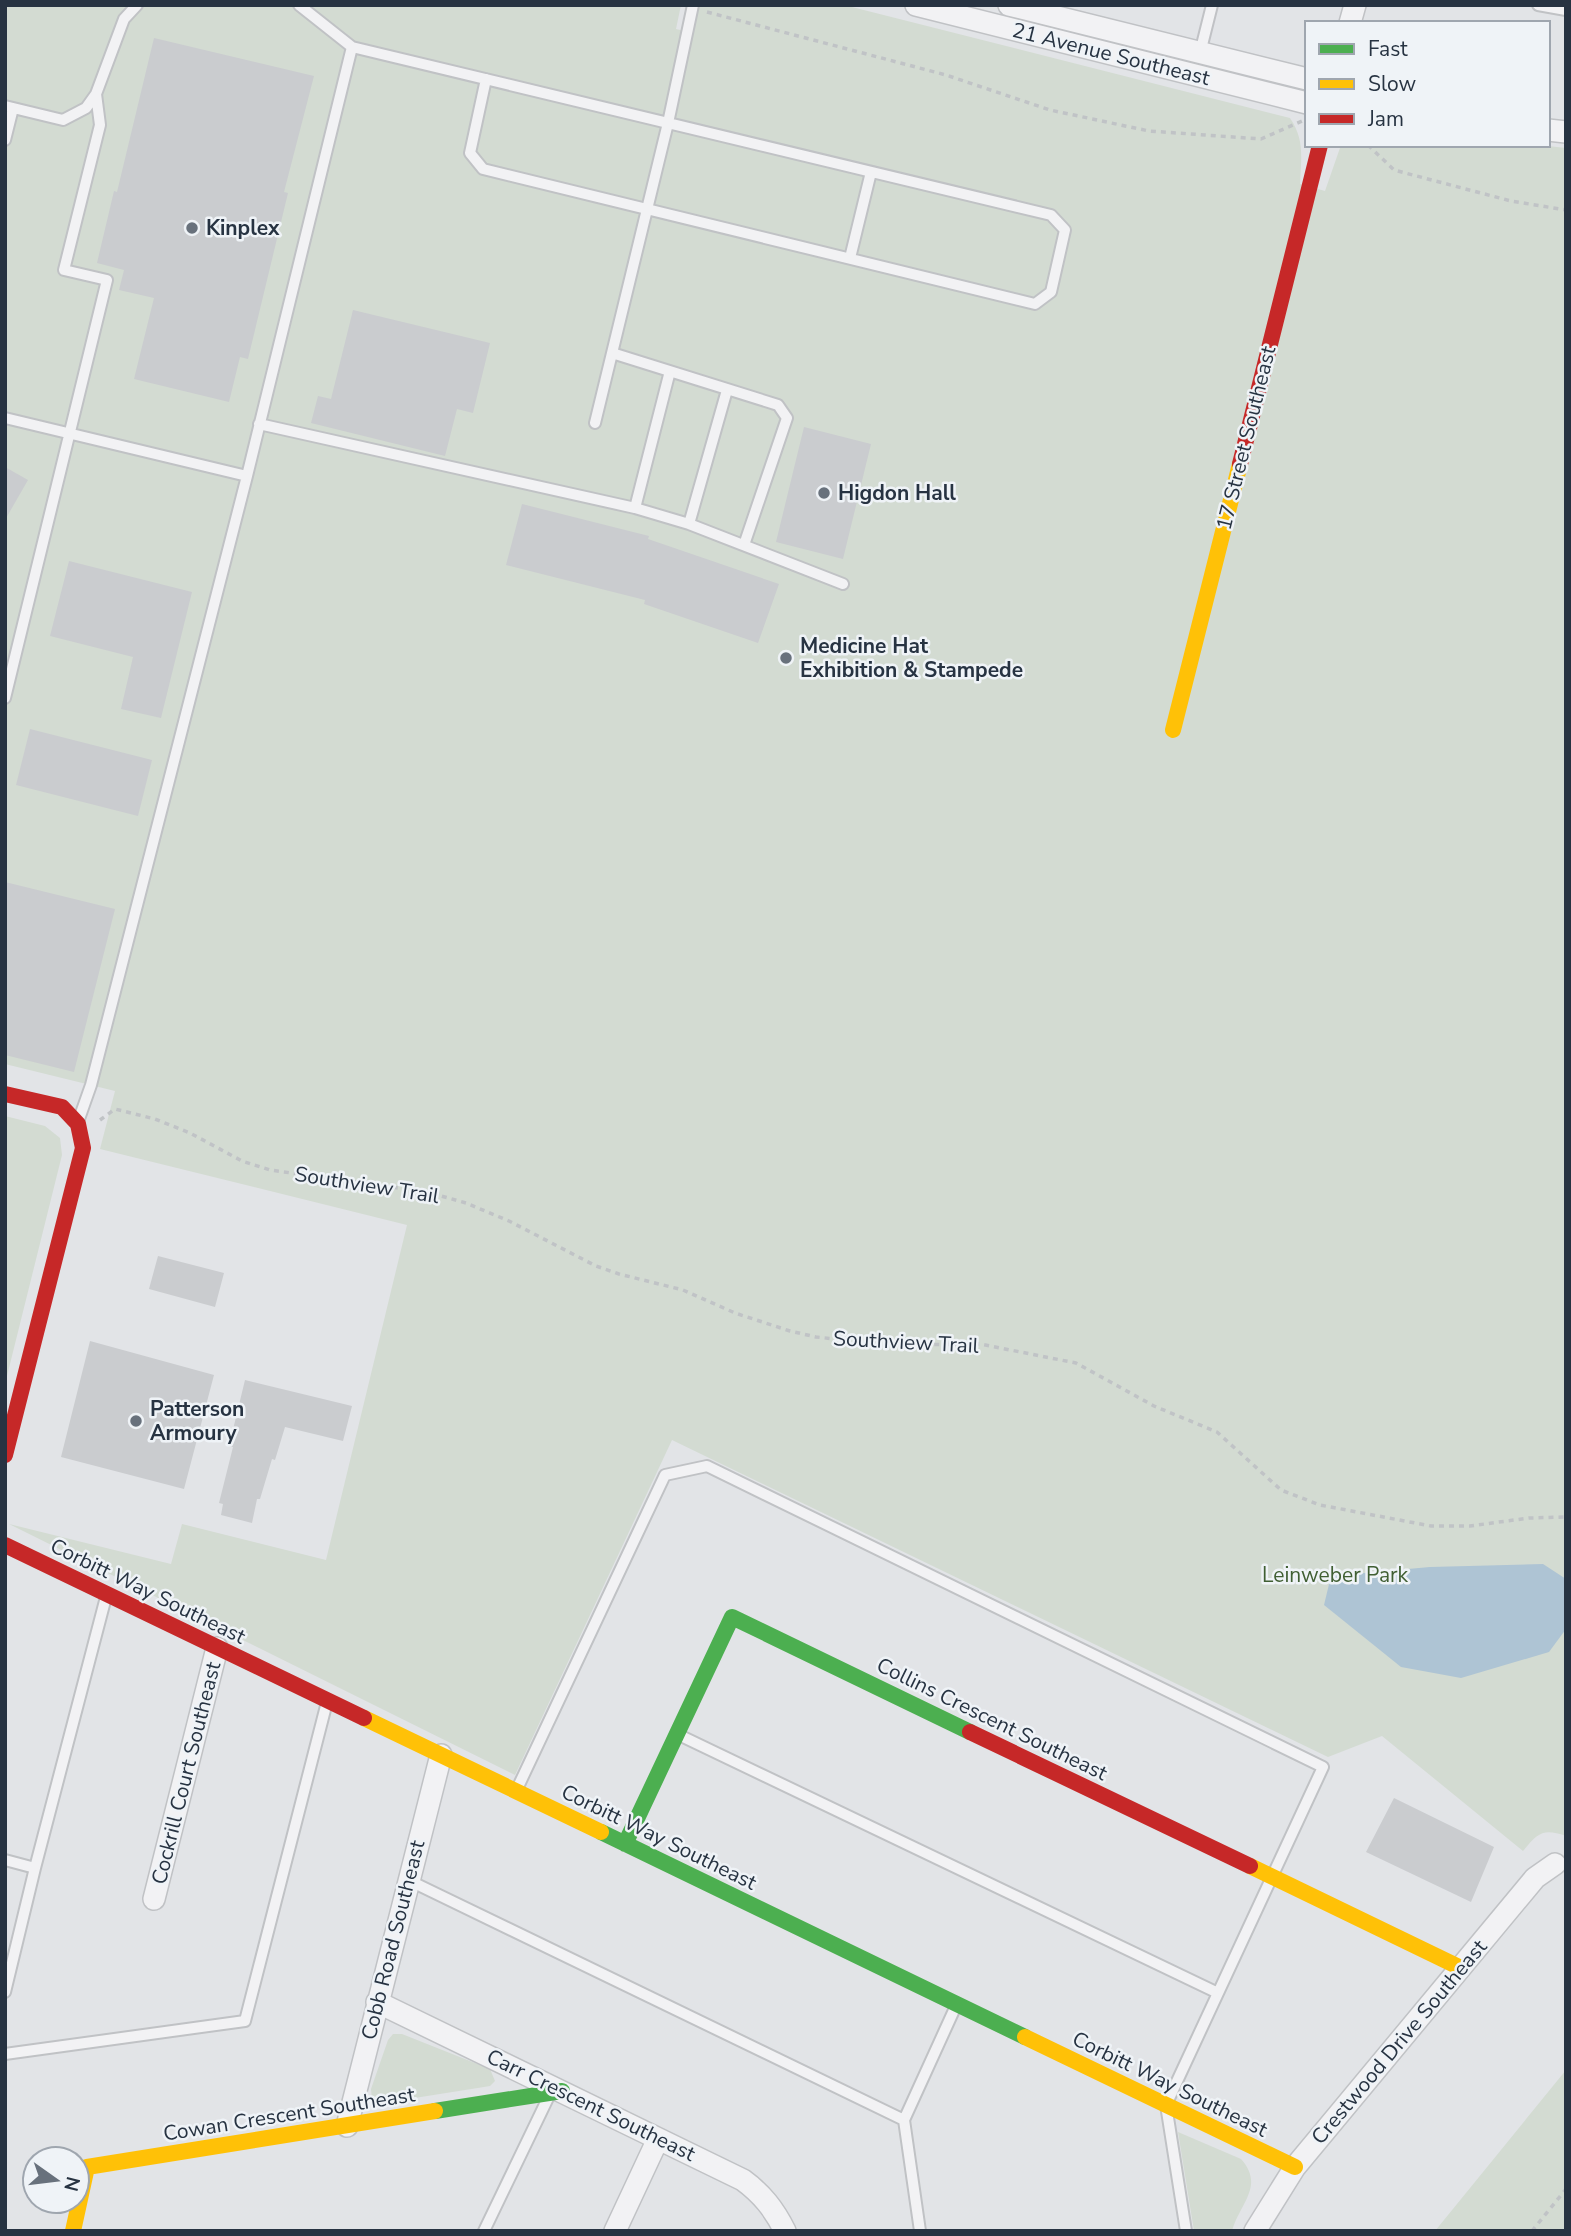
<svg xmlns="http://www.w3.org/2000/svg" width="1571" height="2236" viewBox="0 0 1571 2236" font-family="'Nunito Sans',sans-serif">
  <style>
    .green { fill: #d3dbd2 }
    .water { fill: #aec4d4 }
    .building { fill: #cacccf }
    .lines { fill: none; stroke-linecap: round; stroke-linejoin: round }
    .lane-casing { stroke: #c0c2c5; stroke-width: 14 }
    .street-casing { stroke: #c0c2c5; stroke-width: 24 }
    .path { stroke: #c0c3c6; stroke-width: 3.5; stroke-dasharray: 5 5; stroke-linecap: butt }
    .lane { stroke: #f2f2f4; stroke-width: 10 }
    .street { stroke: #f2f2f4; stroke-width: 21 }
    .fast { stroke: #4caf50; stroke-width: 16 }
    .slow { stroke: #ffc107; stroke-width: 16 }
    .jam { stroke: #c62828; stroke-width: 16 }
    .poi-dot { fill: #68717c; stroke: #eff3f7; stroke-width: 2.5 }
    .labels { text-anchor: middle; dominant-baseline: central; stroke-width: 5; stroke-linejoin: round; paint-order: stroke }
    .street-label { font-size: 21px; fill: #273342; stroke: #eff3f7 }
    .poi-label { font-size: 21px; font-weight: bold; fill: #273342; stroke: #eff3f7; text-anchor: start }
    .park-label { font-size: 21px; fill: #405f33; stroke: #eff3f7 }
  </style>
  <rect width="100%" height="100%" fill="#e2e4e7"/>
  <path class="green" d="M5,5H681L676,29L693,33L699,5H844L1290,118C1305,140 1301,159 1300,184L1325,191L1341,145H1539L1566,148V1836C1543,1828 1538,1833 1523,1851L1382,1736L1328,1757L672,1440L515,1775L9,1524L171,1564L182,1524L326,1560L407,1225L100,1149L115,1091L5,1064Z
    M5,1116L45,1126L60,1138L62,1155L5,1384Z
    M393,2034H402L490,2069L495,2081L490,2086L484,2087L383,2103L372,2100L371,2089L388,2040Z
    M1566,2070V2231H1435Z
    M1178,2132L1241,2159C1265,2186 1240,2203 1232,2231H1194Z"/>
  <path class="water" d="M1543,1564L1566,1579V1629L1549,1652L1461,1678L1401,1667L1324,1605L1331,1576L1430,1567Z"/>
  <path class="building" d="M154,38L314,76L284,192L288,193L248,359L240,357L229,402L134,379L154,298L119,290L124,270L97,263L114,191L117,192Z
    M353,310L490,343L473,413L457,409L445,456L311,423L318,396L331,399Z
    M804,427L871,444L843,559L776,542Z
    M5,467L28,480L5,520Z
    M522,504L649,536L648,539L779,584L758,643L644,604L645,600L506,565Z
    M69,561L192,592L161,718L121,709L133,657L50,636Z
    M30,729L152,760L138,816L16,785Z
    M5,882L115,909L74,1072L5,1055Z
    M158,1256L224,1273L215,1307L149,1289Z
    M90,1341L214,1375L184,1489L61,1457Z
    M245,1380L352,1406L343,1441L285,1427L275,1460L272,1459L260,1499H257L252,1523L221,1515L223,1504L219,1503L233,1447L229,1446Z
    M1394,1798L1494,1847L1471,1902L1366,1852Z"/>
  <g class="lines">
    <g class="lane-casing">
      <path id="lane" d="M299,5L352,47L1051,215L1065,230L1051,292L1035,304L483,169L470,153L486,79
        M1538,5L1566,10
        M1200,53L1212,5
        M5,106L63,120L86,108L96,94L124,19L137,5
        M5,140L13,108
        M850,258L871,172
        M612,353L778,405L787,418L744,545
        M5,418L247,476
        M595,423L668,123L693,5
        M259,424L635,508L689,524L843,584
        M635,508L670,371
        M689,524L727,390
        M5,698L107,280L64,270L100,125L96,94
        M79,1119L91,1085L247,476L352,47
        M679,1735L1218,1993
        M517,1789L665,1475L707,1466L1323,1767L1166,2105L1186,2231
        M5,1860L35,1868
        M408,1880L904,2120
        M5,1992L35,1868L106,1597
        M5,2054L245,2021L327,1702
        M484,2231L548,2098
        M920,2231L904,2120L955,2008"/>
    </g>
    <g class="street-casing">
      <path id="street" d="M916,5L1307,103
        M1009,5L1307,79
        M1350,23L1355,5
        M1548,130L1566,132
        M154,1899L217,1648
        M377,2002L743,2180C762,2194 774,2209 785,2231
        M347,2126L441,1755
        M615,2231L658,2139
        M1255,2231L1295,2167L1535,1878L1555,1864"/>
    </g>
    <path class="path" d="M707,12L946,75L1050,110L1149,131L1261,139L1302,121
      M1368,145L1394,170L1511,201L1566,210
      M100,1120L115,1109L155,1119L190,1133L242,1161L270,1170L427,1192L466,1203L509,1221L596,1266L619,1274L683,1290L735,1313L790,1331L816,1337L894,1345L980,1344L1076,1363L1154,1406L1217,1432L1281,1490L1320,1505L1431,1526H1470L1529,1518L1566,1517
      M1532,2231L1566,2189"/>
    <use href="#lane" class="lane"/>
    <use href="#street" class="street"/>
    <path class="fast" d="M601,1832L1025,2037
      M625,1844L732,1617L970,1732
      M435,2111L562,2091"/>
    <path class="slow" d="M1173,730L1240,464
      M364,1718L601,1832
      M1250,1866L1461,1968
      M1025,2037L1295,2167
      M73,2231L87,2167L435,2111"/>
    <path class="jam" d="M1240,464L1320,145
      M5,1094L62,1107L78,1124L83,1148L5,1455
      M5,1545L364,1718
      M970,1732L1250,1866"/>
  </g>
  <g class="poi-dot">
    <circle cx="192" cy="228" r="7"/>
    <circle cx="824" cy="493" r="7"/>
    <circle cx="786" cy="658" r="7"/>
    <circle cx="136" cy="1421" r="7"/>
  </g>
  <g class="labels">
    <g class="street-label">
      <text transform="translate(1111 54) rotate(14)">21 Avenue Southeast</text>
      <text transform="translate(1246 438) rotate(-76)">17 Street Southeast</text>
      <text transform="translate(367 1185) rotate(9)">Southview Trail</text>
      <text transform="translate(906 1342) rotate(3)">Southview Trail</text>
      <text transform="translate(148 1591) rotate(26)">Corbitt Way Southeast</text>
      <text transform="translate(992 1719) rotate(26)">Collins Crescent Southeast</text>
      <text transform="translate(186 1773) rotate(-76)">Cockrill Court Southeast</text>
      <text transform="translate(659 1837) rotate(26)">Corbitt Way Southeast</text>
      <text transform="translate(393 1940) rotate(-76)">Cobb Road Southeast</text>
      <text transform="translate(1399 2042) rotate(-50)">Crestwood Drive Southeast</text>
      <text transform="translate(1170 2084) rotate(26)">Corbitt Way Southeast</text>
      <text transform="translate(591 2105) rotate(26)">Carr Crescent Southeast</text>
      <text transform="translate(289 2114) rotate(-9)">Cowan Crescent Southeast</text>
    </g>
    <g class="poi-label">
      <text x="206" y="228">Kinplex</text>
      <text x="838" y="493">Higdon Hall</text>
      <text x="800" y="646">Medicine Hat<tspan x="800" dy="24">Exhibition &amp; Stampede</tspan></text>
      <text x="150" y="1409">Patterson<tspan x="150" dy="24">Armoury</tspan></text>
    </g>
    <g class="park-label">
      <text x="1335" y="1575">Leinweber Park</text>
    </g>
  </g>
  <rect width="1571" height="2236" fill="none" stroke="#273342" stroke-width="14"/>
  <rect x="1305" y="21" width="245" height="126" fill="#eff3f7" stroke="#9fa6af" stroke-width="2"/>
  <rect x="1319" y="44" width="35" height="10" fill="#4caf50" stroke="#9fa6af" stroke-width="2"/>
  <text x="1368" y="56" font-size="21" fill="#273342">Fast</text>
  <rect x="1319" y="79" width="35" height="10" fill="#ffc107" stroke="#9fa6af" stroke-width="2"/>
  <text x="1368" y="91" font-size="21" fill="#273342">Slow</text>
  <rect x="1319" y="114" width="35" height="10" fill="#c62828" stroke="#9fa6af" stroke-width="2"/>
  <text x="1368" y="126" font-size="21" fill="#273342">Jam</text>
  <g transform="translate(56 2180) rotate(104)"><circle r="33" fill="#eff3f7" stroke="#9fa6af" stroke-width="2"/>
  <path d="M0-5L12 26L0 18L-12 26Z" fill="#68717c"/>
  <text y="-10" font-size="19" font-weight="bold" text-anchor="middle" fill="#273342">N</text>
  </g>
</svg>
